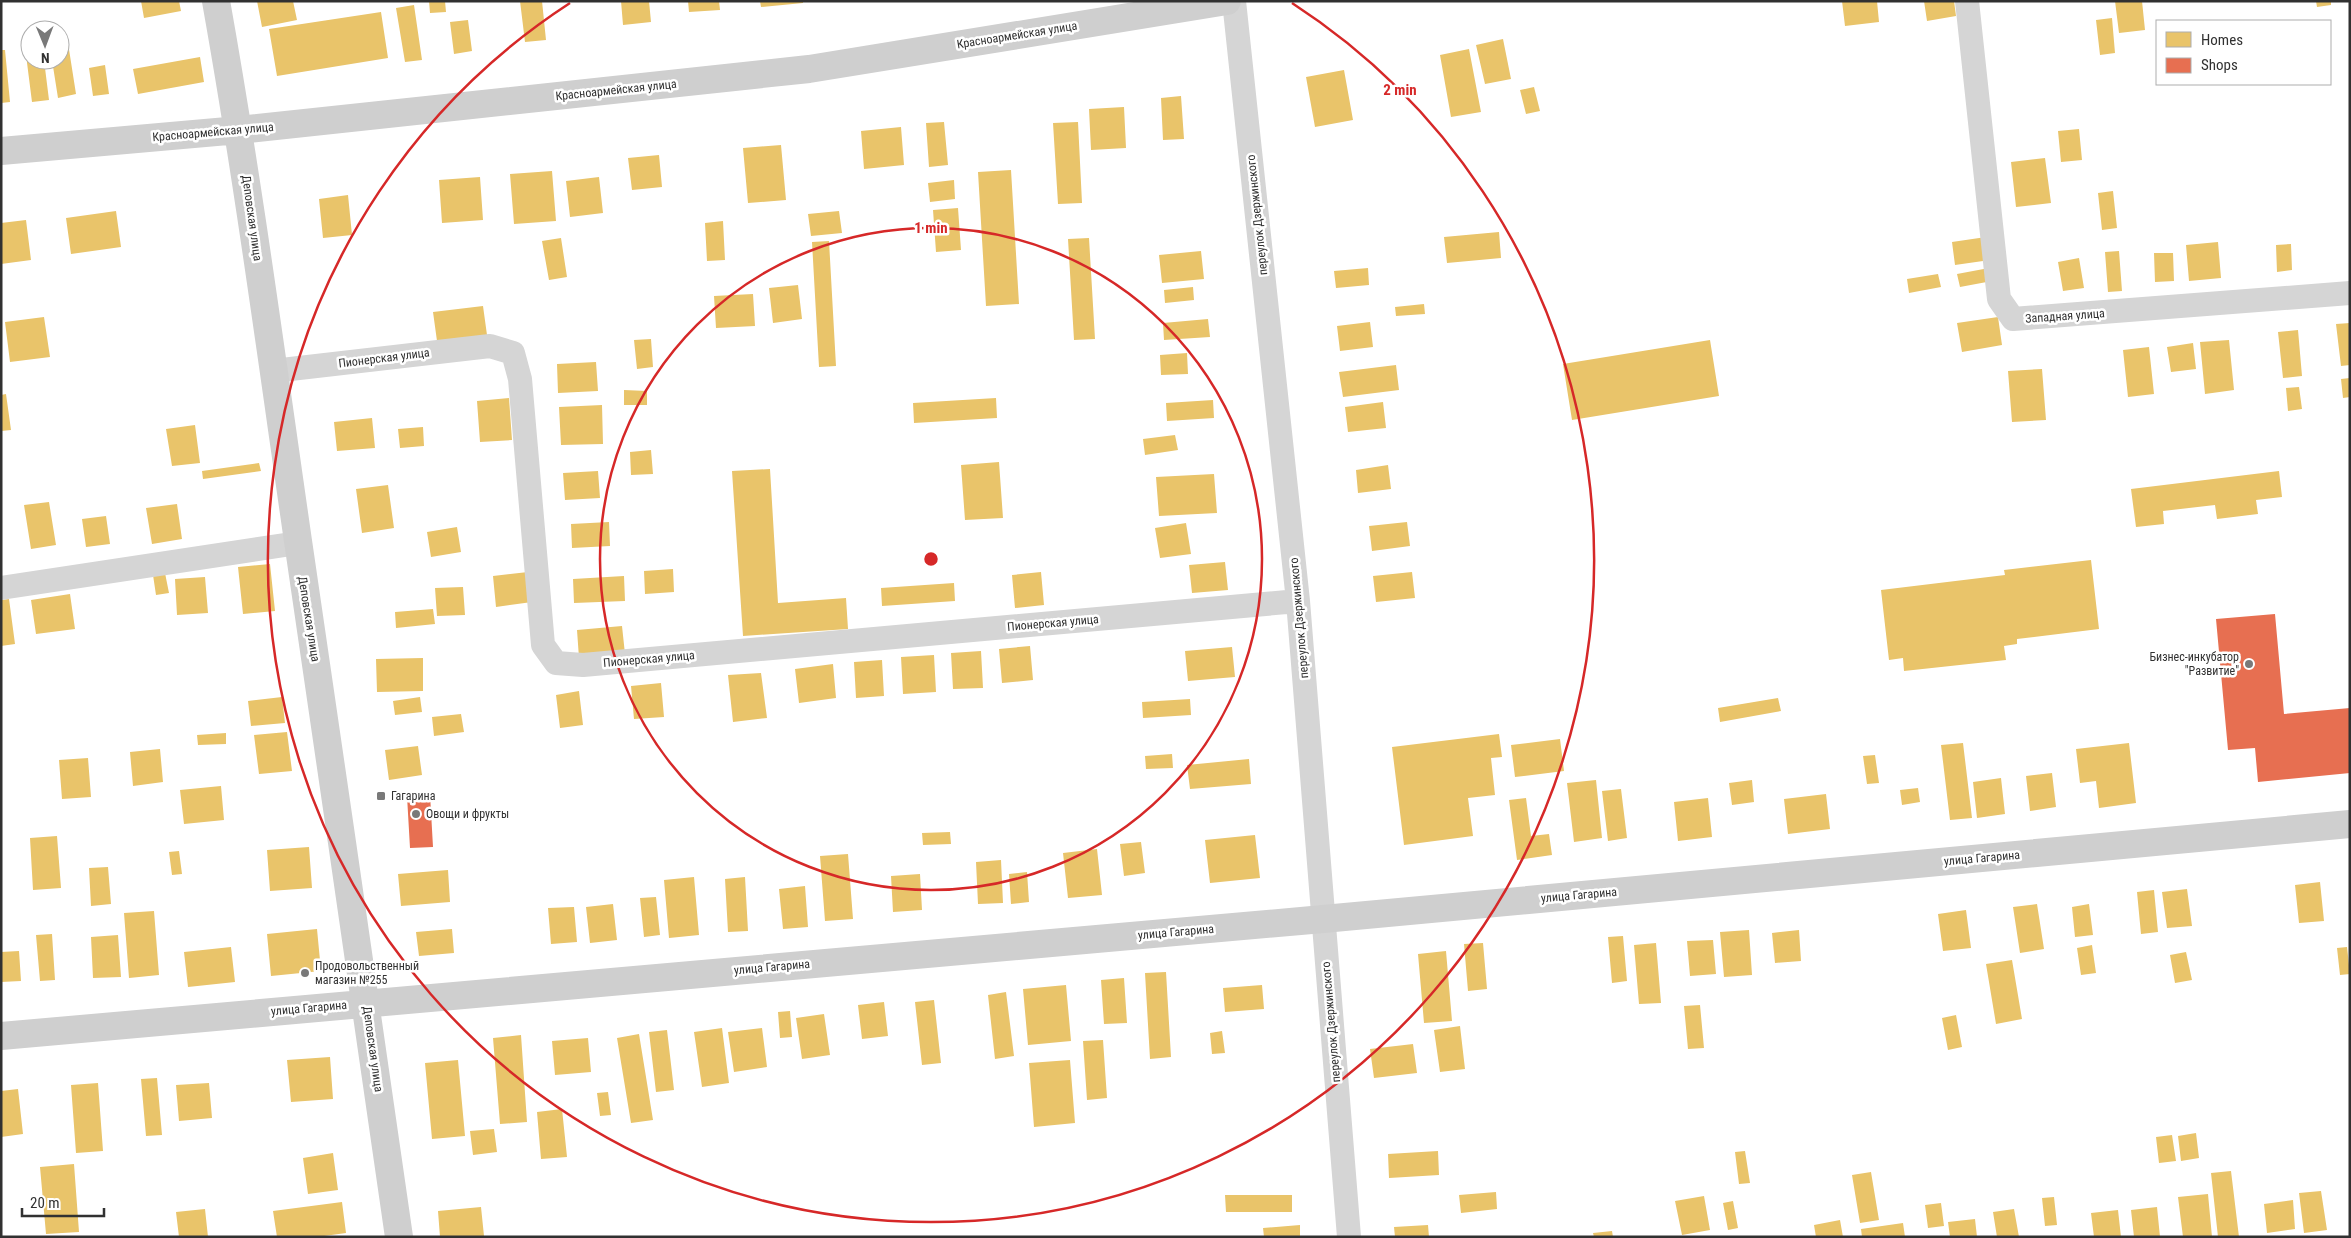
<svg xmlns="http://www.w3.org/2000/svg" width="2351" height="1238" viewBox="0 0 2351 1238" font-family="'Roboto Condensed',sans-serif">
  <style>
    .homes { fill: #e9c46a }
    .shops { fill: #e76f51 }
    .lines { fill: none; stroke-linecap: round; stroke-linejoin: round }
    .street { stroke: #d5d5d5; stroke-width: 24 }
    .secondary { stroke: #cfcfcf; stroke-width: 28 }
    .ring { fill: none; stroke: #d62828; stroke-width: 2.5 }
    .poi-dot { fill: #797979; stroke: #fff; stroke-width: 2 }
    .labels { text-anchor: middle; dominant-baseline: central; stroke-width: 5; stroke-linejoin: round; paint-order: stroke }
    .street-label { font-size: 12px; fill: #313131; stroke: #fff }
    .poi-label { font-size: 12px; fill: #313131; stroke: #fff; text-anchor: start }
    .centre { fill: #d62828; stroke: #fff; stroke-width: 2.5 }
    .ring-label { font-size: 15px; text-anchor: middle; font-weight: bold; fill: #d62828; stroke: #fff; stroke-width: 5; stroke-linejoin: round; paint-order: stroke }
  </style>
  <rect width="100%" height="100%" fill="#fff"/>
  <path class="homes" d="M141,1H179L181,11L144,18Z
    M257,1H293L297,20L262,27Z
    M429,1H445L446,12L430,13Z
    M520,1H542L546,40L525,42Z
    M621,1H649L651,22L623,25Z
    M688,1H719L720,10L689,12Z
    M760,1H803V3L761,7Z
    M1842,1H1877L1879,22L1845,26Z
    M1924,1H1954L1956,16L1927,21Z
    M2115,1H2142L2145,30L2119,33Z
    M2316,1H2331V5L2317,7Z
    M414,5L422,60L405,62L396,8Z
    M381,12L388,58L277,76L269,29Z
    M2112,18L2115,53L2100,55L2096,20Z
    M468,20L472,51L454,54L450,22Z
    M1503,39L1511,79L1485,84L1476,45Z
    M68,43L76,94L58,98L52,60H60V44Z
    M30,46V60H44L49,100L32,102L25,47Z
    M1469,49L1481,112L1451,117L1440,55Z
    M1,50H5L10,102L1,103Z
    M200,57L204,82L138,94L133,69Z
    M105,65L109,94L93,96L89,68Z
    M1344,70L1353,120L1315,127L1306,77Z
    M1534,87L1540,111L1526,114L1520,90Z
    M1181,96L1184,139L1163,140L1161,98Z
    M1124,107L1126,148L1091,150L1089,109Z
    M944,122L948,165L929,167L926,123Z
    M1078,122L1082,203L1058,204L1053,123Z
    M901,127L904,165L864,169L861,131Z
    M2079,129L2082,160L2061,162L2058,131Z
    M781,145L786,200L748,203L743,148Z
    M659,155L662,187L632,190L628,158Z
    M2045,158L2051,203L2016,207L2011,162Z
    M1011,170L1019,304L986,306L978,172Z
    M552,171L556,221L514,224L510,174Z
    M480,177L483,220L442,223L439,180Z
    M599,177L603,213L570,217L566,181Z
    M954,180L955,199L930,202L928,183Z
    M2113,191L2117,228L2102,230L2098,193Z
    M348,195L352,235L323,238L319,199Z
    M958,208L961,250L936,252L933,210Z
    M116,211L121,247L71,254L66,218Z
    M839,211L842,233L811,236L808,214Z
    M26,220L31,260L1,264V223Z
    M723,221L725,260L707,261L705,223Z
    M1499,232L1501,258L1447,263L1444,237Z
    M1986,237L1990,260L1955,265L1952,242Z
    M561,238L567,277L549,280L542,241Z
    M1089,238L1095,339L1074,340L1068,239Z
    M829,241L836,366L819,367L812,242Z
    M2218,242L2221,278L2189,281L2186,245Z
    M2291,244L2292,270L2277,272L2276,245Z
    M1201,251L1204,279L1162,283L1159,255Z
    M2119,251L2122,291L2108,292L2105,252Z
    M2154,253H2173L2174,281L2155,282Z
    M2079,258L2084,288L2063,291L2058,262Z
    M1368,268L1369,285L1336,288L1334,271Z
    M1989,268L1992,281L1960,287L1957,274Z
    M1938,274L1941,287L1909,293L1907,279Z
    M798,285L802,319L773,323L769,288Z
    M1193,287L1194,300L1165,303L1164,290Z
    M753,294L755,326L716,328L714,296Z
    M1424,304L1425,314L1396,316L1395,307Z
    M483,306L487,335L437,341L433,312Z
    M44,317L50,357L10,362L5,322Z
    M1998,317L2002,345L1962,352L1957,323Z
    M1208,319L1210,337L1164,340L1163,323Z
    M1370,322L1373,347L1340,351L1337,326Z
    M2350,323V365L2341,366L2336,324Z
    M2298,330L2302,376L2283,378L2278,332Z
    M651,339L653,367L637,369L634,340Z
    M1710,340L1719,396L1572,420L1563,364Z
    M2229,340L2234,390L2205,394L2200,342Z
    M2193,343L2196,369L2171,372L2167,347Z
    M2149,347L2154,394L2128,397L2123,350Z
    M1187,353L1188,374L1161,375L1160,355Z
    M596,362L598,391L558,393L557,364Z
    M1396,365L1399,390L1343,397L1339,372Z
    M2042,369L2046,420L2012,422L2008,371Z
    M2350,378V397L2343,398L2341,379Z
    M2299,387L2302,409L2288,411L2286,388Z
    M624,390L647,391V405H624Z
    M6,394L11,430L1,431V395Z
    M509,398L512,440L480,442L477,401Z
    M996,398L997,418L914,423L913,403Z
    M1213,400L1214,418L1167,421L1166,403Z
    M1383,402L1386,428L1348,432L1345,407Z
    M602,405L603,444L561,445L559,407Z
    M372,418L375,448L337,451L334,422Z
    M195,425L200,463L172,466L166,429Z
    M423,427L424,446L400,448L398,429Z
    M1175,435L1178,450L1145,455L1143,439Z
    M651,450L653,474L631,475L630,452Z
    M999,462L1003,518L965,520L961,465Z
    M259,463L261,471L203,479L202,471Z
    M1388,465L1391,489L1358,493L1356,470Z
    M770,469L778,603L846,598L848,629L743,636L732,471Z
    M598,471L600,498L565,500L563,473Z
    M2279,471L2282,497L2256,500L2258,514L2217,519L2215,505L2163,511L2164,524L2136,527L2131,489Z
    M1214,474L1217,513L1159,516L1156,477Z
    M388,485L394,528L362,533L356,489Z
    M49,502L56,545L31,549L24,505Z
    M177,504L182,539L152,544L146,508Z
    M106,516L110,544L86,547L82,519Z
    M609,522L610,546L572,548L571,524Z
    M1407,522L1410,546L1372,551L1369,526Z
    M1186,523L1191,554L1160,558L1155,528Z
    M457,527L461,552L431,557L427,532Z
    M2091,560L2099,629L2017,639V644L2004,646L2006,660L1904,671L1903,658L1889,660L1881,590L2005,575L2004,570Z
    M1225,562L1228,590L1192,593L1189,565Z
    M270,564L275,611L243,614L238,567Z
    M673,569L674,592L645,594L644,571Z
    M528,572L532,602L496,607L493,576Z
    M1041,572L1044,605L1015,608L1012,575Z
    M1412,572L1415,598L1376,602L1373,576Z
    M165,573L169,593L156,595L153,575Z
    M624,576L625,601L574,603L573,579Z
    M205,577L208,613L177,615L175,579Z
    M954,583L955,601L882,606L881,588Z
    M463,587L465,615L437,616L435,588Z
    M70,594L75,629L36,634L31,600Z
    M9,599L15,644L1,646V600Z
    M433,609L435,624L396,628L395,612Z
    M622,626L625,654L579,658L577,630Z
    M1030,646L1033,680L1002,683L999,649Z
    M1232,647L1235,677L1188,681L1185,651Z
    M981,651L983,688L953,689L951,653Z
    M934,655L936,692L903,694L901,657Z
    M423,658V691L377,692L376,659Z
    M882,660L884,696L856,698L854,662Z
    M833,664L836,698L799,703L795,669Z
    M761,673L767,718L733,722L728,675Z
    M661,683L664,717L634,719L631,686Z
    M579,691L583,725L560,728L556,695Z
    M282,697L285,723L251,726L248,701Z
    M420,697L422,712L395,715L393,701Z
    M1778,698L1781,711L1720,722L1718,708Z
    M1190,699L1191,715L1143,718L1142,702Z
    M461,714L464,732L434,736L432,717Z
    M287,732L292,771L259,774L254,735Z
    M226,733V744L198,745L197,735Z
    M1499,734L1502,757L1491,758L1495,795L1468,798L1473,836L1404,845L1392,747Z
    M1560,739L1564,771L1515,777L1511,745Z
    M1963,743L1972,818L1950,820L1941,745Z
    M2129,743L2136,803L2099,808L2096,781L2080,783L2076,749Z
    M418,746L422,775L389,780L385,750Z
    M160,749L163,782L133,786L130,752Z
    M1172,754L1173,768L1146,769L1145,756Z
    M1875,755L1879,783L1867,784L1863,756Z
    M88,758L91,797L62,799L59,760Z
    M1249,759L1251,784L1190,789L1187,765Z
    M2052,773L2056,807L2030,811L2026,776Z
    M2001,778L2005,814L1977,818L1973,782Z
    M1596,780L1602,838L1574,842L1567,783Z
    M1752,780L1754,802L1732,805L1729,783Z
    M221,786L224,820L184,824L180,790Z
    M1918,788L1920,802L1902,805L1900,790Z
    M1621,789L1627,838L1608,841L1602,791Z
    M1826,794L1830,829L1788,834L1784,799Z
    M1526,798L1531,836L1549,834L1552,855L1517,860L1509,800Z
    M1708,798L1712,837L1678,841L1674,802Z
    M950,832L951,844L923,845L922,833Z
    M1255,835L1260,878L1210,883L1205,840Z
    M57,836L61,888L33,890L30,838Z
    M1141,842L1145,873L1124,876L1120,844Z
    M309,847L312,888L270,891L267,850Z
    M1097,849L1102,895L1068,898L1063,853Z
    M179,851L182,874L172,875L169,852Z
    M848,854L853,919L825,921L820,856Z
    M1001,860L1003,903L978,904L976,862Z
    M108,867L111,904L91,906L89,868Z
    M448,870L450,902L401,906L398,874Z
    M1027,872L1029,902L1011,904L1009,874Z
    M920,874L922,910L893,912L891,876Z
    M694,877L699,935L669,938L664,880Z
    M745,877L748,931L728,932L725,879Z
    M2320,882L2324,921L2299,923L2295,885Z
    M805,886L808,927L783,929L779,889Z
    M2187,889L2192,926L2167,928L2162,892Z
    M2154,890L2158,932L2141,934L2137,892Z
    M656,897L660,935L644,937L640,898Z
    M613,904L617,940L590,943L586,907Z
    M2037,904L2044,949L2020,953L2013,907Z
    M2089,904L2093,935L2075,937L2072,907Z
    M574,907L577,942L551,944L548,908Z
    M1966,910L1971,948L1943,951L1938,914Z
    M154,911L159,975L129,978L124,913Z
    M317,929L321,971L271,976L267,934Z
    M452,929L454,953L419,956L416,932Z
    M1749,930L1752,975L1724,977L1720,932Z
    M1799,930L1801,961L1775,963L1772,933Z
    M52,934L55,980L40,981L36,935Z
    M118,935L121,977L93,978L91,937Z
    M1623,936L1627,981L1612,983L1608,937Z
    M1713,940L1716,974L1690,976L1687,941Z
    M1483,943L1487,989L1468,991L1464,944Z
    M1656,943L1661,1003L1639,1004L1634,945Z
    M2092,945L2096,973L2081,975L2077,948Z
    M231,947L235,982L188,987L184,952Z
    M2347,947L2350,974L2340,975L2337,948Z
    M19,951L21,981L1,982V952Z
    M1446,951L1452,1021L1424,1023L1418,954Z
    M2186,952L2192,980L2175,983L2170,955Z
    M2012,960L2022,1019L1996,1024L1986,964Z
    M1166,972L1171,1057L1150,1059L1145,973Z
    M1124,978L1127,1023L1104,1024L1101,980Z
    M1066,985L1071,1041L1028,1045L1023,989Z
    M1262,985L1264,1009L1225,1012L1223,988Z
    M1006,992L1014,1056L995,1059L988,995Z
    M934,1000L941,1063L922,1065L915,1002Z
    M884,1002L888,1036L862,1039L858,1005Z
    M1700,1005L1704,1048L1688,1049L1684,1006Z
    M790,1011L792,1037L780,1038L778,1012Z
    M824,1014L830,1055L802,1059L796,1018Z
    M1956,1015L1962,1047L1948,1050L1942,1018Z
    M1460,1026L1465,1069L1440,1072L1434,1030Z
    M722,1028L729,1083L702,1087L694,1032Z
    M762,1028L767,1067L734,1072L728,1032Z
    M667,1030L674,1090L656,1092L649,1032Z
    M1222,1031L1225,1053L1212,1054L1210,1033Z
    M639,1034L653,1120L631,1123L617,1038Z
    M521,1035L527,1122L500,1124L493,1038Z
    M588,1038L591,1072L555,1075L552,1041Z
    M1103,1040L1107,1098L1087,1100L1083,1041Z
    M1413,1044L1417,1073L1374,1078L1370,1049Z
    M330,1057L333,1099L291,1102L287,1060Z
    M458,1060L465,1136L432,1139L425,1063Z
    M1070,1060L1075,1123L1034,1127L1029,1063Z
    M157,1078L162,1135L146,1136L141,1079Z
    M98,1083L103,1151L76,1153L71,1085Z
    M209,1083L212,1118L179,1121L176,1085Z
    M18,1089L23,1134L1,1137V1091Z
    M608,1092L611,1115L600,1116L597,1093Z
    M562,1109L567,1157L541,1159L537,1112Z
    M494,1129L497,1152L473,1155L470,1131Z
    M2196,1133L2199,1158L2181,1161L2178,1136Z
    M2172,1135L2176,1161L2159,1163L2156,1137Z
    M1438,1151L1439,1175L1389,1178L1388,1154Z
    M1745,1151L1750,1183L1739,1184L1735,1152Z
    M333,1153L338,1190L308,1194L303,1158Z
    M74,1164L79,1232L46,1234L40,1167Z
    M2231,1171L2239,1237H2218L2211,1173Z
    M1871,1172L1879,1220L1860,1223L1852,1175Z
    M2321,1191L2327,1230L2304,1233L2299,1193Z
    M1496,1192L1497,1209L1461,1213L1459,1195Z
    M2208,1194L2212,1237H2183L2178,1197Z
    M1225,1195H1292V1212H1226Z
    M1704,1196L1710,1230L1682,1235L1675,1201Z
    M2054,1197L2057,1225L2045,1226L2042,1198Z
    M2293,1200L2295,1229L2267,1233L2264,1204Z
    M1733,1201L1738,1228L1728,1230L1723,1203Z
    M342,1202L346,1233L317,1237H277L273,1211Z
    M1941,1203L1944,1226L1928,1228L1925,1205Z
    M481,1207L484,1236L440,1237L438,1211Z
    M2157,1207L2160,1237H2134L2131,1210Z
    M205,1209L208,1237H179L176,1212Z
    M2014,1209L2019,1237H1997L1993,1212Z
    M2118,1210L2121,1237H2094L2091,1213Z
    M1975,1219L1977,1237H1950L1948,1222Z
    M1840,1220L1843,1237H1816L1814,1225Z
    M1903,1223L1905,1237H1862L1861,1229Z
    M1300,1225V1237H1264L1263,1228Z
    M1428,1225L1429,1237H1395L1394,1227Z
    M1612,1231L1613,1237H1594L1593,1233Z"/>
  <path class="shops" d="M2275,614L2284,714L2350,708V773L2258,782L2255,748L2228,750L2216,619Z
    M430,794L433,847L410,848L407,796Z"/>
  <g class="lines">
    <path class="street" d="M1234,1L1298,601L1349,1237
      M1967,1L1999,299L2013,319L2350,293
      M273,371L490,346L513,353L520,379L543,645L556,663L583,665L1298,601
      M1,588L298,543"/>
    <path class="secondary" d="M216,1C248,180 272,361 298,541C331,773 367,1005 399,1237
      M1,151L239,130L809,69L1227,1
      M1,1036L1323,919L2350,824"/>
  </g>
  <g class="ring">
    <circle cx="931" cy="559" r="331"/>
    <path d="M1292 3A663 663 0 1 1 570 3"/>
  </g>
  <g class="poi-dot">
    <circle cx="2249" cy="664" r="5"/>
    <rect x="376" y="791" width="10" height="10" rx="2.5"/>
    <circle cx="416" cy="814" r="5"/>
    <circle cx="305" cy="973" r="5"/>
  </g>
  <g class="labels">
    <g class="street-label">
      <text transform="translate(1017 35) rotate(-9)">Красноармейская улица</text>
      <text transform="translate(616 90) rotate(-6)">Красноармейская улица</text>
      <text transform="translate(213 132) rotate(-5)">Красноармейская улица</text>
      <text transform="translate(1257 215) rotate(-96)">переулок Дзержинского</text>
      <text transform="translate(252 218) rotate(82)">Деповская улица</text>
      <text transform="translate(2065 316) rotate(-4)">Западная улица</text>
      <text transform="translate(384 358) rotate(-7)">Пионерская улица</text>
      <text transform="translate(1299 618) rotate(-95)">переулок Дзержинского</text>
      <text transform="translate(309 619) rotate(81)">Деповская улица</text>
      <text transform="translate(1053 623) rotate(-5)">Пионерская улица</text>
      <text transform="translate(649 659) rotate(-5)">Пионерская улица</text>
      <text transform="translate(1982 858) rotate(-5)">улица Гагарина</text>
      <text transform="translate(1579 895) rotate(-5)">улица Гагарина</text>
      <text transform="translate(1176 932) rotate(-5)">улица Гагарина</text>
      <text transform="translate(772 967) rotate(-5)">улица Гагарина</text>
      <text transform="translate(309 1008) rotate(-5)">улица Гагарина</text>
      <text transform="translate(1331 1022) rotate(-95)">переулок Дзержинского</text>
      <text transform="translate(373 1049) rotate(82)">Деповская улица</text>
    </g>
    <g class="poi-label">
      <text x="2239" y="657" text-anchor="end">Бизнес-инкубатор<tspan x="2239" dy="14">"Развитие"</tspan></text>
      <text x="391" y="796">Гагарина</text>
      <text x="426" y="814">Овощи и фрукты</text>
      <text x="315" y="966">Продовольственный<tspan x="315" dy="14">магазин №255</tspan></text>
    </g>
  </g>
  <circle cx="931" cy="559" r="8" class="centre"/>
  <g class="ring-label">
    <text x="1400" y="95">2 min</text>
    <text x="931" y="233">1 min</text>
  </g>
  <rect width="2351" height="1238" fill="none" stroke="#313131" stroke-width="5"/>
  <rect x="2156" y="20" width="175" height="65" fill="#ffffff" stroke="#adadad"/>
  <rect x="2166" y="32" width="25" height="15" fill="#e9c46a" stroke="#adadad"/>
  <text x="2201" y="45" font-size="15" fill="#313131">Homes</text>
  <rect x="2166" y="58" width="25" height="15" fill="#e76f51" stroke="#adadad"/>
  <text x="2201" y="70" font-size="15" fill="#313131">Shops</text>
  <g transform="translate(45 45) rotate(179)"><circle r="24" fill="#ffffff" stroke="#adadad"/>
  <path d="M0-4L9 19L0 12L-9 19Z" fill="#797979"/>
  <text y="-8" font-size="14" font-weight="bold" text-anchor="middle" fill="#313131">N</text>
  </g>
  <path d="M22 1208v8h82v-8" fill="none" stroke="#313131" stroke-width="2.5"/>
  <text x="30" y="1208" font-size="15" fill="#313131" stroke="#ffffff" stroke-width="4" paint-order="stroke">20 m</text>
</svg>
